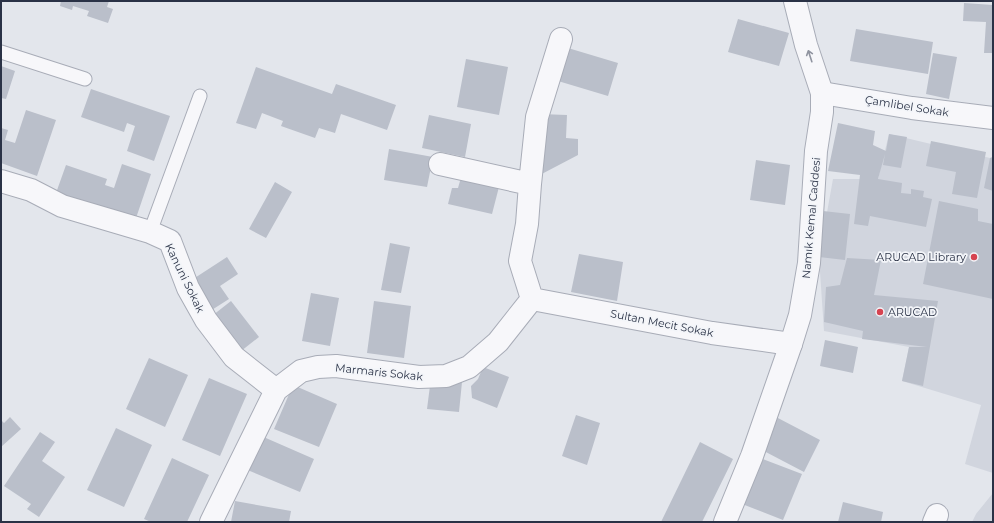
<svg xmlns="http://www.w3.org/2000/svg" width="994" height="523" viewBox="0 0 994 523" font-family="Montserrat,sans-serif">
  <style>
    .built { fill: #d1d5de }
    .building { fill: #babfca }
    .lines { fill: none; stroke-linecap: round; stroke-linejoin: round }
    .service-casing { stroke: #a8acb7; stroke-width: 15 }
    .minor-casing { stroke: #a8acb7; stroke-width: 24 }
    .tertiary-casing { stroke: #a8acb7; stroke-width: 24 }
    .service { stroke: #f7f7fa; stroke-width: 13 }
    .minor { stroke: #f7f7fa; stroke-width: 22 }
    .tertiary { stroke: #f7f7fa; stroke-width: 22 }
    .oneway { stroke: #9094a0 }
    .poi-dot { fill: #d64350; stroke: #f3f5f9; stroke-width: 1.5 }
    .labels { text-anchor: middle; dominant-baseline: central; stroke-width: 3.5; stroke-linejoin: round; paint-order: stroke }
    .street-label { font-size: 11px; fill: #2a3246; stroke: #f3f5f9 }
    .poi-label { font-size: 11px; fill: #2a3246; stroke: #f3f5f9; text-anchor: end }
  </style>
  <rect width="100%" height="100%" fill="#e3e6ec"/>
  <path class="built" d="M889,134L990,158L993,157V473L965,464L981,405L902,381L909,347L824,331L819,257L833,179H878Z
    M993,493V522H972L976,514Z"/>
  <path class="building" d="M61,1H109L107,7L113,9L108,23L87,16L89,11L73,6L72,10L60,6Z
    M964,3L993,5V53H984L986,22L963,21Z
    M738,19L789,33L779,66L728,52Z
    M856,29L933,42L928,74L850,61Z
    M568,48L618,63L608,96L558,81Z
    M933,53L957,57L949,99L926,94Z
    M466,59L508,67L499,115L457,107Z
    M1,66L15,71L6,99L1,98Z
    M256,67L332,94L336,84L396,105L387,130L341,114L335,133L319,128L315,138L281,126L283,121L262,113L256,129L236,123Z
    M91,89L170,116L154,161L127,151L135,126L127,123L124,132L81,117Z
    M26,110L56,120L37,176L1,163V128L8,130L5,140L15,143Z
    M540,114L567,115L566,138L578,139V155L536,177Z
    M429,115L471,124L465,157L422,148Z
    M838,123L875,131L873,145L886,151L889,134L907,137L901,168L883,165L885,154L878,179L902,183L901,193L911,194V189L924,191L923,197L932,199L926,227L870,216L868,226L854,224L860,175L828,171Z
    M931,141L986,152L977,198L952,194L956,172L926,166Z
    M389,149L433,157L427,187L384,180Z
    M993,157V191L984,188L990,158Z
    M756,160L790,165L785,205L750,200Z
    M122,164L151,174L135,221L56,193L66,165L107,179L105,185L114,188Z
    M462,174L500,183L492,214L448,204L452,188H458Z
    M275,182L292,192L266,238L249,229Z
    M939,201L978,209V221L993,224V299L923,284Z
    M823,211L850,214L845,260L819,257Z
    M390,243L410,247L401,293L381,290Z
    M579,254L623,262L617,301L571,292Z
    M227,257L238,274L220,286L229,299L207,313L187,283Z
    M847,258L881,260L874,295L938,301L923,386L902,381L909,347H927L862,339L863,331L824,322L826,287L840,285Z
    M311,293L339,298L330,346L302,341Z
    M231,301L259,337L236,355L208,319Z
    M374,301L411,306L404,358L367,353Z
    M825,340L858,347L853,373L820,366Z
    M149,358L188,375L165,427L126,409Z
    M483,367L509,377L497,408L472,398L471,386L478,379Z
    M209,378L247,394L220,456L182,440Z
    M431,378L462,382L459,412L427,409Z
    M293,385L337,404L319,447L274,429Z
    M576,415L600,423L587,465L562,456Z
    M10,417L21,429L1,447V420L4,423Z
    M776,417L820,440L804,472L760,449Z
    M116,428L152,445L124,507L87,490Z
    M40,432L55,442L42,461L65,477L39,517L27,509L31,504L4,486Z
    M259,435L314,459L300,492L245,469Z
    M700,442L733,459L702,522H661Z
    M755,456L802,474L783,520L737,502Z
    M172,458L209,475L187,522H151L144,519Z
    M235,501L291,511L289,522H231Z
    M843,502L883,512L881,522H838Z"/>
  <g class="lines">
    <g class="service-casing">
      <path id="service" d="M1,52L85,79
        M150,232L200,96"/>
    </g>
    <g class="minor-casing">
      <path id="minor" d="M822,93L912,108L993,118
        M440,164L530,184
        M1,181L31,190L62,206L150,232L170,241L188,288L206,320L234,357L276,390
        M532,299L520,261L527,224L530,184L537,117L561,39
        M532,299L712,333L791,344
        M211,522L276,390L301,371L318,367L336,366L419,377L446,376L469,367L498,342L532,299
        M934,522L937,515"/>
    </g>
    <g class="tertiary-casing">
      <path id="tertiary" d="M725,522L752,456L791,344L800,315L809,263L816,151L822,112V93L806,45L795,1"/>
    </g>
    <use href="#service" class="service"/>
    <use href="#minor" class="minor"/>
    <use href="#tertiary" class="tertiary"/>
  </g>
  <defs><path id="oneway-shaft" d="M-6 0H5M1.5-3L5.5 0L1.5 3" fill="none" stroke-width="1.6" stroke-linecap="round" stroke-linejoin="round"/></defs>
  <use class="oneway" href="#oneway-shaft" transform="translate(810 56) rotate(-108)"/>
  <g class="poi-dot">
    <circle cx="974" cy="257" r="4"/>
    <circle cx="880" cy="312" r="4"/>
  </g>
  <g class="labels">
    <g class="street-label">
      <text transform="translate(907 106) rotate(9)">Çamlibel Sokak</text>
      <text transform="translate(811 218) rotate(-85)">Namık Kemal Caddesi</text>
      <text transform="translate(185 278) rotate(64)">Kanuni Sokak</text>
      <text transform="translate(662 323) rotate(11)">Sultan Mecit Sokak</text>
      <text transform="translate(379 372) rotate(6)">Marmaris Sokak</text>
    </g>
    <g class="poi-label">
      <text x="966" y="257">ARUCAD Library</text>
      <text x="888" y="312" text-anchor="start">ARUCAD</text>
    </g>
  </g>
  <rect width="994" height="523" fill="none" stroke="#2a3246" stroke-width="4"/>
</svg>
